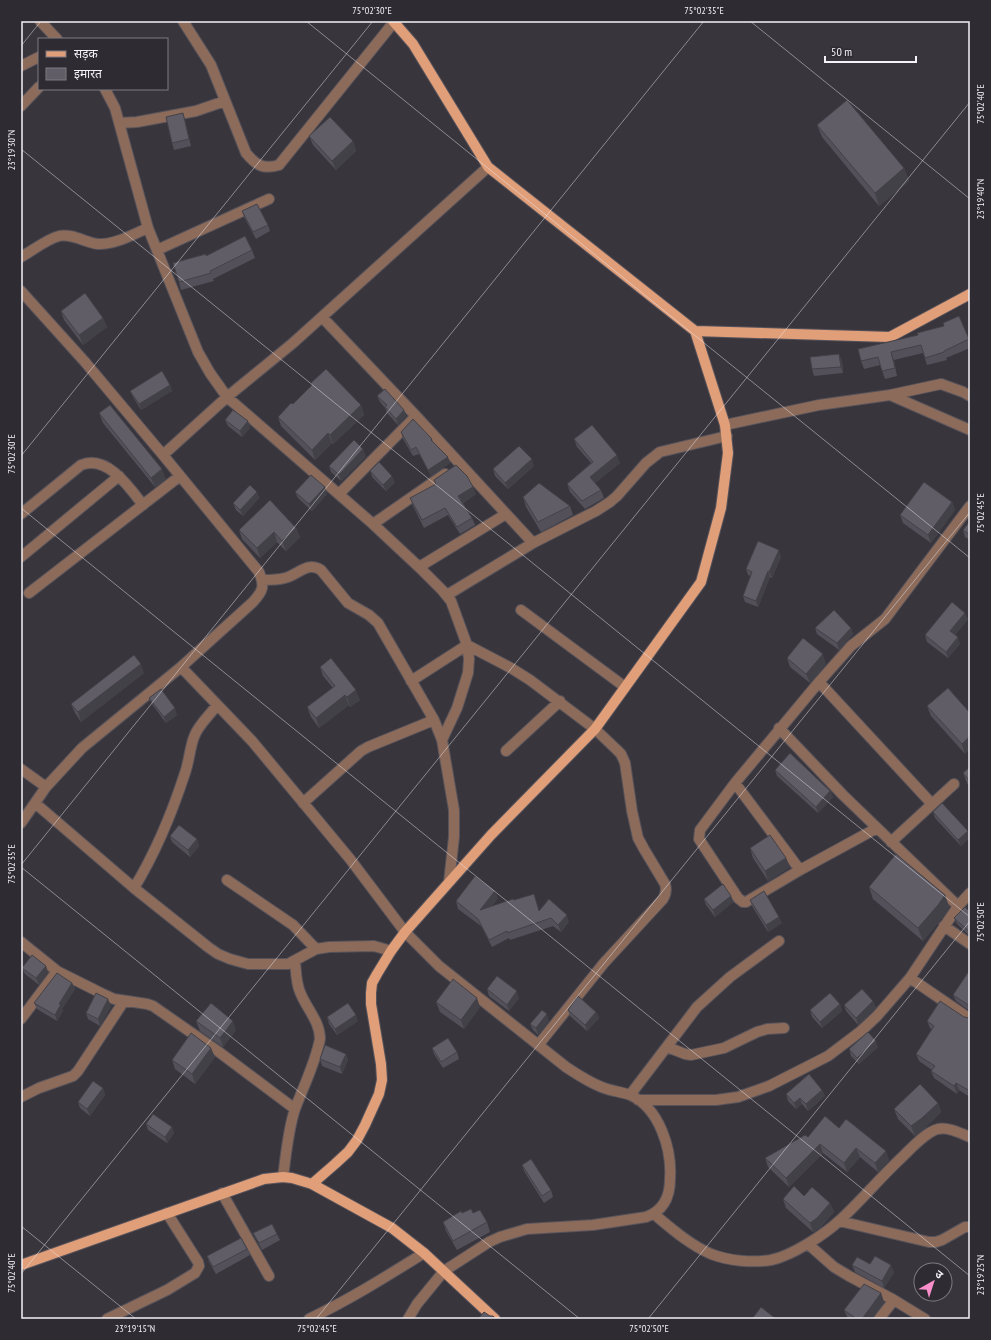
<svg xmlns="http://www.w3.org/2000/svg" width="991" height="1340" viewBox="0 0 991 1340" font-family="'PT Sans Narrow','Noto Sans Devanagari',sans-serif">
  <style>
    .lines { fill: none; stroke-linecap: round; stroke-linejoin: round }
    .minor-casing { stroke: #57535b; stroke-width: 12 }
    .major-casing { stroke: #57535b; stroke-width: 12 }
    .minor { stroke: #8c6b5a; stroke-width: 10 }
    .major { stroke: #e09e79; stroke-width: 10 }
    .wall { fill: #535059 }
    .shaded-wall { fill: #434148 }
    .building { fill: #605d67; stroke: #434148 }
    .ticks { fill: none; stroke: #f5f2f8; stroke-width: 1; stroke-opacity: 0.45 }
    .neatline { fill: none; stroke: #f5f2f8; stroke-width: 1.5 }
    .ticks-label { font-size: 10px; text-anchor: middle; fill: #f5f2f8 }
  </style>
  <rect width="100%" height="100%" fill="#39353d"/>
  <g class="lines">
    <g class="minor-casing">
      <path id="minor" d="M40,21L57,39
        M183,21L211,65L246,153C256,165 263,170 279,165L394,22
        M21,66L39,57
        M105,89L115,108L148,228L198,352L210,373L227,397L373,524L419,567L442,590L451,601L467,645L469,659L468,673L457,708L442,740
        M21,106L39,87
        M119,123L137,122L196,111L225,101
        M157,250L269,199
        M21,257C32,251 47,239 59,236C72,233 86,243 98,244C115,245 133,234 148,228
        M21,291L85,362L163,455L259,572C265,586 263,591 253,602L181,667L252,741L350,859L405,932L439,966L566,1067C578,1075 590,1083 604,1088C612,1091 622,1092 630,1095C660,1108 672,1150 670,1179C670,1197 663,1211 646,1217L593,1225L527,1229L500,1237L489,1242L444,1271L417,1304L408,1319
        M322,317L416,416L533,543
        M890,395L941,384L963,392L970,396
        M725,425L819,405L890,395L970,430
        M163,455L227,397L293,343L488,167
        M339,494L416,416
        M21,514L81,465C107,454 130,488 143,505
        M373,524L445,474
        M21,557L119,476
        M419,567L506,514
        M262,580C270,580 278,580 285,578C298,575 307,561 321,570L348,603L369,615L378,623L434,720L442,740L454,810V837L449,882
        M29,593L180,476
        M447,595L533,543L596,511L610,502L617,496L646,463L660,452L727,436
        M521,610L625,687
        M411,681L467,645L511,668L530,680L595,729L616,749L621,754L625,763L632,811L638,838L644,849L665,884C667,890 666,894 663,899L604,963L539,1044
        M819,682L932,804
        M779,728L843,795L958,906
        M506,751L560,701
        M21,769L46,787
        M735,783L800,870
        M35,803L134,888L208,947L218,954L230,959L248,964H288L316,949L329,947L374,946L391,951
        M303,803L361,751L368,747L434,720
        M21,823L46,787L82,748L181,667
        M877,828L800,870L746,902H743L738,898L699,839L700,830L735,783L819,682L851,646L885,619L970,506
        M891,842L954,784
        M227,880L293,925L316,949
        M134,888C156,852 172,813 185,773C189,762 190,747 194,737C198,725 210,715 217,705
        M944,926L970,944
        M21,942L57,971L103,994L114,999L147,1004L153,1006L219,1052L295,1109
        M910,978L970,1019
        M21,1019L57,971
        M667,1047L685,1054L691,1055L724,1048L757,1032L767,1029L784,1028
        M630,1095L697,1007L730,977L779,941
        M21,1097L39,1088L73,1076L78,1071L124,1001
        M638,1100H716L738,1097L769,1086L828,1056L861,1031L877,1016L910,978L958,906L970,893
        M283,1177C286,1155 288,1130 295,1109C304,1085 315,1064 320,1039C320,1021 306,1008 300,992C296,983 296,971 295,961
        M222,1193L269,1276
        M654,1214C672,1229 690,1245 711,1254C729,1261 752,1263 771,1260C791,1256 824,1235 839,1221C860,1202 878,1180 898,1161C909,1151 925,1132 938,1129C949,1127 960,1133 970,1137
        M839,1221L929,1242H936L942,1240L965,1227H970
        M808,1244L834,1267L849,1276L894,1300L925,1319
        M107,1319L167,1290L195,1273L199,1266L198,1262L167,1213
        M309,1319C349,1300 387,1276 424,1253
        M879,1319L894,1300"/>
    </g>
    <g class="major-casing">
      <path id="major" d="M393,21L413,44L488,167L695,331L890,337L970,294
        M312,1184L335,1164L348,1152L357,1140L365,1125L379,1094L382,1080L381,1064L371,1004V993L372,983L377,974L391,951L405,932L491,835L595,729L701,582L721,508L728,453L725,425L695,331
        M21,1265L264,1179L283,1177L292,1178L312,1184L392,1228L424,1253L495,1319"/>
    </g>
    <use href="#minor" class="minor"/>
    <use href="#major" class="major"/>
  </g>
  <path class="wall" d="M183,113L185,120L191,146L174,150L172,143Z
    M817,125L904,168L909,181L879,206L822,137Z
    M309,136L353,141L356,151L336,170L313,145Z
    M242,211L268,225L270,231L256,239L244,217Z
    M252,250L255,258L213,279L214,281L181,290L179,282L206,256Z
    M61,311L103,318L107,327L83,345L64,320Z
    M944,326L969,339L970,342V348L946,358L947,360L927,365L923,353L894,360L897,376L885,379L880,365L864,369L861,361L918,335Z
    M842,360L843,373L814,376L812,369Z
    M311,383L361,405L364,415L333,444L332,443L315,460L281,426L278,417L293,404L312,386Z
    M170,385L172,391L141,410L133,397L130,391Z
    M377,396L404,410L406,416L398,425L387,413L385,408L380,402Z
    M99,413L166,479L155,487L103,423Z
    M225,420L250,428L242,437L228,426Z
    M401,432L432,439L433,442L450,463L431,476L419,454L413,456L403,439Z
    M574,439L620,463L595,483L601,490L604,498L585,509L570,492L567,484L591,463L577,447Z
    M366,456L341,481L331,472L329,466Z
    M534,466L508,489L495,476L493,469Z
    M370,471L395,482L386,491L372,477Z
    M434,480L476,494L463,503L472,518L475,525L460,534L448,515L424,528L413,506L410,498L436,485Z
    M257,492L259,498L243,516L236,510L233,503Z
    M295,492L327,494L312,511L298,498Z
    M523,497L570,506L573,515L541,532L526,507Z
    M952,502L955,510L931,543L903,523L900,515Z
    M970,521V540L965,537L963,530Z
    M296,528L300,537L286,551L277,542L260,558L242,539L239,530Z
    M781,557L772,578L770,577L758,607L745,602L743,596L751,576L748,575L746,569Z
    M968,619L955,635L960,644L948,658L927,642L925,635Z
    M815,628H851L853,634L839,650L817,634Z
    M787,658L826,664L810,683L790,667Z
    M320,667L360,700L350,707L349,705L319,728L311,717L307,707L333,688L323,676Z
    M144,673L81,722L75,713L71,704Z
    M948,688L965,754L931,716L927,706Z
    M149,698L177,715L166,723L152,704Z
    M970,767V788L968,785L963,773Z
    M775,770L830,791L833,797L818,813L777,776Z
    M933,812L970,837L961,846L935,818Z
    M170,836L197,839L199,846L190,857L172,842Z
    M750,848L786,858L790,867L768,881L753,858Z
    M869,887L945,895L949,907L943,917L923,941L873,899Z
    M731,896L733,902L715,917L706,905L704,899Z
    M498,898L492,906L514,900L536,902L539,911L569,922L561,932L553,926L510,940L509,938L492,947L481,926L458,909L456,901Z
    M750,900L782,923L768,932L752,906Z
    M970,912V936L957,924L954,918Z
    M22,968L48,972L39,985L25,974Z
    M970,971V1011L956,1001L953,995Z
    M72,983L75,989L62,1009L63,1011L57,1021L37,1009L34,1003Z
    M487,989L519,998L509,1011L489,996Z
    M873,1001L876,1008L858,1025L846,1011L844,1005Z
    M436,1002L480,1007L464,1029L440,1012Z
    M840,1004L842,1011L822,1028L812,1017L810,1010Z
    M111,1006L100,1026L88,1019L86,1013Z
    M568,1010L596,1012L599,1018L587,1031L570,1016Z
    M327,1017L358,1021L337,1035L329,1024Z
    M964,1017L970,1018V1097L959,1090L957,1094L934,1078L931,1071L932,1070L919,1061L916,1054L932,1030L930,1028L927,1021Z
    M196,1021L236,1030L223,1047L200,1031Z
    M549,1021L538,1035L533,1030L530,1024Z
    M878,1047L859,1064L851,1056L849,1049Z
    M432,1048L457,1052L459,1059L443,1068L434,1054Z
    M346,1054L348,1060L342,1074L322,1066L320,1059Z
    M215,1057L195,1084L175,1069L172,1060Z
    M103,1088L105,1095L90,1116L80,1108L78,1102Z
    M822,1090L825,1096L808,1111L802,1104L796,1109L788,1101L786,1094Z
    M938,1103L941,1112L925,1128L915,1136L898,1119L894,1109Z
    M146,1124L172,1127L174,1133L167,1143L148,1130Z
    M839,1128L889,1160L878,1172L860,1157L847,1172L823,1153L789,1187L768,1167L765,1158L808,1137Z
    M522,1165L551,1190L553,1197L544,1203L524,1171Z
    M804,1196L830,1203L834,1212L820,1228L813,1232L786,1208L783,1199Z
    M462,1213H473L487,1222L490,1232L457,1250L446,1231L443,1222Z
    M253,1233L277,1234L280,1240L262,1250L256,1239Z
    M247,1249L250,1255L216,1274L209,1262L207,1256Z
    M870,1264L894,1272L884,1288L855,1272L852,1265Z
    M881,1293L884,1302L872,1319H848L844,1310Z"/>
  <path class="shaded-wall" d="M183,113L185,120L191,146L189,139Z
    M353,141L356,151L336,170L332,161Z
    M904,168L909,181L879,206L875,193Z
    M103,318L107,327L83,345L79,335Z
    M891,352L894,360L897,376Z
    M839,354L842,360L843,373L841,367Z
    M170,385L172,391L141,410L139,404Z
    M361,405L364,415L333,444L330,435Z
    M404,410L406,416L398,425L396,419Z
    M248,421L250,428L242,437L240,431Z
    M328,433L332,443L315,460L312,450Z
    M363,449L366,456L341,481L339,475Z
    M617,455L620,463L593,485L590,477Z
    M448,457L450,463L431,476L428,470Z
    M532,459L534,466L508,489L505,483Z
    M162,469L166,479L155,487L151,478Z
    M392,476L395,482L386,491L383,485Z
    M325,487L327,494L312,511L309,504Z
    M473,487L476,494L461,504L458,496Z
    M257,492L259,498L243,516L240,510Z
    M952,502L955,510L931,543L928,535Z
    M296,528L300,537L286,551L282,541Z
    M274,532L277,542L260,558L257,548Z
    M779,550L781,557L772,578L769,572Z
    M768,571L770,577L758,607L756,601Z
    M965,613L968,619L953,638L950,631Z
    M851,628L853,634L839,650L837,643Z
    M958,637L960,644L948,658L946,652Z
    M823,654L826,664L810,683L806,674Z
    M141,664L144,673L81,722L78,712Z
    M356,690L360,700L350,707L347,697Z
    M345,695L349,705L319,728L316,718Z
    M175,708L177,715L166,723L164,717Z
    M970,736V749L965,754L962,744Z
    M830,791L833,797L818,813L816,807Z
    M968,831L970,837L961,846L958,840Z
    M197,839L199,846L190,857L188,850Z
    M786,858L790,867L768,881L765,871Z
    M495,891L498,898L483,917L480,910Z
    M945,895L949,907L943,917L923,941L918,928Z
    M731,896L733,902L715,917L713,910Z
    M567,915L569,922L561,932L558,925Z
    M779,917L782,923L768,932L766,925Z
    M46,966L48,972L39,985L36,978Z
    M72,983L75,989L62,1009L63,1011L57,1021L55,1015L59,1004Z
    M517,991L519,998L509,1011L507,1005Z
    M477,998L480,1007L464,1029L461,1020Z
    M108,999L111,1006L100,1026L98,1019Z
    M873,1001L876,1008L858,1025L856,1018Z
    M840,1004L842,1011L822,1028L820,1022Z
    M596,1012L599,1018L587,1031L585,1025Z
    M547,1014L549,1021L538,1035L536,1028Z
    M356,1015L358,1021L337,1035L335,1029Z
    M233,1021L236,1030L223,1047L220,1038Z
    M876,1041L878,1047L859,1064L857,1058Z
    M211,1048L215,1057L195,1084L192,1074Z
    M346,1054L348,1060L342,1074L340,1067Z
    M956,1083L959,1090L957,1094L954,1086Z
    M103,1088L105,1095L90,1116L87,1109Z
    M822,1090L825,1096L808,1111L806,1104Z
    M800,1098L802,1104L796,1109L794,1103Z
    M938,1103L941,1112L925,1128L915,1136L911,1126Z
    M172,1127L174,1133L167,1143L165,1137Z
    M820,1144L823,1153L789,1187L786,1178Z
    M856,1148L860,1157L847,1172L844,1163Z
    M886,1151L889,1160L878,1172L875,1163Z
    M830,1203L834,1212L820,1228L813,1232L810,1223Z
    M891,1265L894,1272L884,1288L882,1281Z
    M881,1293L884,1302L872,1319H862Z"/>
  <path class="building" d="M847,100L904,168L875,193L817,125Z
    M183,113L189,139L172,143L166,117Z
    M330,117L353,141L332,161L309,136Z
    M257,204L268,225L253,232L242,211Z
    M245,236L252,250L210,271L211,273L179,282L173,263L206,254V256Z
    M85,293L103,318L79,335L61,311Z
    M959,316L969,339L944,351V352L925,358L921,345L891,352L895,368L882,371L878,357L861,361L858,349L918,335L917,333L944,326L943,323Z
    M839,354L841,367L812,369L810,357Z
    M326,369L361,405L330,435L328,433L312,450L278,417L291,403L293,404L312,385L311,383Z
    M162,371L170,385L139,404L130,391Z
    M385,389L404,410L396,419L385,407L387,405L377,396Z
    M110,405L162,469L151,478L99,413Z
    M233,410L248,421L240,431L225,420Z
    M413,419L432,439L431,440L448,457L428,470L416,447L411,450L401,432Z
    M592,425L617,455L590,477L601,490L582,501L567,484L593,462L574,439Z
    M354,440L363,449L339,475L329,466Z
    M519,446L532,459L505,483L493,469Z
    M379,462L392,476L383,485L370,471Z
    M456,465L467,476L473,487L458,496L472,518L457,527L445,508L422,520L410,498L436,484L434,480Z
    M311,475L325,487L309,504L295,492Z
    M924,482L952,502L928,535L900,515Z
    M539,483L570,506L538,522L523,497Z
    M250,485L257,492L240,510L233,503Z
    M270,500L296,528L282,541L274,532L257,548L239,530Z
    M970,521V535L963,530Z
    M758,541L779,550L769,572L768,571L756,601L743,596L752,572L746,569Z
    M952,602L965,613L950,631L958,637L946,652L925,635Z
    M834,610L851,628L837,643L815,628Z
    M803,638L823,654L806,674L787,658Z
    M134,655L141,664L78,712L71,704Z
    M331,658L356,690L347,697L345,695L316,718L307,707L335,686L320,667Z
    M948,688L970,713V736L962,744L927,706Z
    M161,689L175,708L164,717L149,698Z
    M790,753L830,791L816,807L775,770Z
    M970,767V781L963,773Z
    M942,803L968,831L958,840L933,812Z
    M179,825L197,839L188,850L170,836Z
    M770,835L786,858L765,871L750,848Z
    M896,854L945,895L938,905L918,928L869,887Z
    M475,876L495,891L480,910L513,899L514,900L534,894L539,911L549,899L567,915L558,925L551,918L507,933V931L489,940L478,919L456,901Z
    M723,884L731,896L713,910L704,899Z
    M764,891L779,917L766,925L750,900Z
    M965,907L970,912V932L954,918Z
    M32,955L46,966L36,978L22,968Z
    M969,971H970V1006L953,995Z
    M57,973L72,983L59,1004H61L55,1015L34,1003Z
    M497,976L517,991L507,1005L487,989Z
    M453,979L477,998L461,1020L436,1002Z
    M862,989L873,1001L856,1018L844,1005Z
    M96,993L108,999L98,1019L86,1013Z
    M830,993L840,1004L820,1022L810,1010Z
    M578,996L596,1012L585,1025L568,1010Z
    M940,1001L964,1017L970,1018V1091L956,1083L954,1086L931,1071L935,1066L916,1054L934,1026L927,1021Z
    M211,1003L233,1021L220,1038L196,1021Z
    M348,1003L356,1015L335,1029L327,1017Z
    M542,1010L547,1014L536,1028L530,1024Z
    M868,1032L876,1041L857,1058L849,1049Z
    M191,1033L211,1048L192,1074L172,1060Z
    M448,1038L457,1052L441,1062L432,1048Z
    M325,1045L346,1054L340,1067L320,1059Z
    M809,1074L822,1090L806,1104L800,1098L794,1103L786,1094Z
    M93,1081L103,1088L87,1109L78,1102Z
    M920,1084L938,1103L922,1118L911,1126L894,1109Z
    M153,1114L172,1127L165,1137L146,1124Z
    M825,1116L839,1128L846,1119L886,1151L875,1163L856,1148L844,1163L820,1144L786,1178L765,1158L805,1135L808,1137Z
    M531,1159L551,1190L542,1196L522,1165Z
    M794,1186L804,1196L812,1187L830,1203L817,1218L810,1223L783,1199Z
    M471,1209L473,1213L480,1210L487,1222L453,1241L443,1222L461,1211L462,1213Z
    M272,1224L277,1234L259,1243L253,1233Z
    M241,1238L247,1249L213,1267L207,1256Z
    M875,1256L891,1265L882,1281L852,1265L857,1257L870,1264Z
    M864,1284L881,1293L862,1319H857L844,1310Z
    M761,1307L776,1319H752Z
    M484,1312L490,1316H493L496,1319H478Z"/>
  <path class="ticks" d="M306,21L970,558M750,21L970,199M21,46L41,21M21,149L970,917M21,456L373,21M21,508L970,1276M21,865L704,21M21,867L580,1319M21,1226L136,1319M21,1274L970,102M316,1319L970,512M648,1319L970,921"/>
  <rect width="991" height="1340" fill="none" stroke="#2e2b33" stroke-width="44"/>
  <rect x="38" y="38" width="130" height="52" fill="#2e2b33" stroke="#7e7b82"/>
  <rect x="46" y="51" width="20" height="6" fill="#e09e79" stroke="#7e7b82"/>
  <text x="74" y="58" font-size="12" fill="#f5f2f8">सड़क</text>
  <rect x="46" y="68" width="20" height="12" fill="#605d67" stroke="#7e7b82"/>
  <text x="74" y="78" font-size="12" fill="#f5f2f8">इमारत</text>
  <g transform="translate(933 1282) rotate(39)"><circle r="19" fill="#2e2b33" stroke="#7e7b82"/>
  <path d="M0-3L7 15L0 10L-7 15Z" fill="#f98fca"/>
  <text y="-6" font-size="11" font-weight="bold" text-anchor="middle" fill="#f5f2f8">उ</text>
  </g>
  <path d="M825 56v6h91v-6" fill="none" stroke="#f5f2f8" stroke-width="2"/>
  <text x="831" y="56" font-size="12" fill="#f5f2f8" stroke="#2e2b33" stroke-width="3" paint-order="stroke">50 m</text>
  <rect x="22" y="22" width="947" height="1296" class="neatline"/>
  <g class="ticks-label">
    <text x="372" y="14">75°02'30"E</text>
    <text x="704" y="14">75°02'35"E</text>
    <text transform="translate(980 104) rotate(-90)" y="4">75°02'40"E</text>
    <text transform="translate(11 150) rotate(-90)" y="4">23°19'30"N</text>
    <text transform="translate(980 199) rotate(-90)" y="4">23°19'40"N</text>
    <text transform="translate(11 454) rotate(-90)" y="4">75°02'30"E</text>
    <text transform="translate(980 513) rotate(-90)" y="4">75°02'45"E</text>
    <text transform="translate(11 864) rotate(-90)" y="4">75°02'35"E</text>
    <text transform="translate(980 922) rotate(-90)" y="4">75°02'50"E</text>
    <text transform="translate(11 1273) rotate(-90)" y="4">75°02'40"E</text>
    <text transform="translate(980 1275) rotate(-90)" y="4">23°19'25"N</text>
    <text x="135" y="1332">23°19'15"N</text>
    <text x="317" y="1332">75°02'45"E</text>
    <text x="649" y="1332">75°02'50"E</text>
  </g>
</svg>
